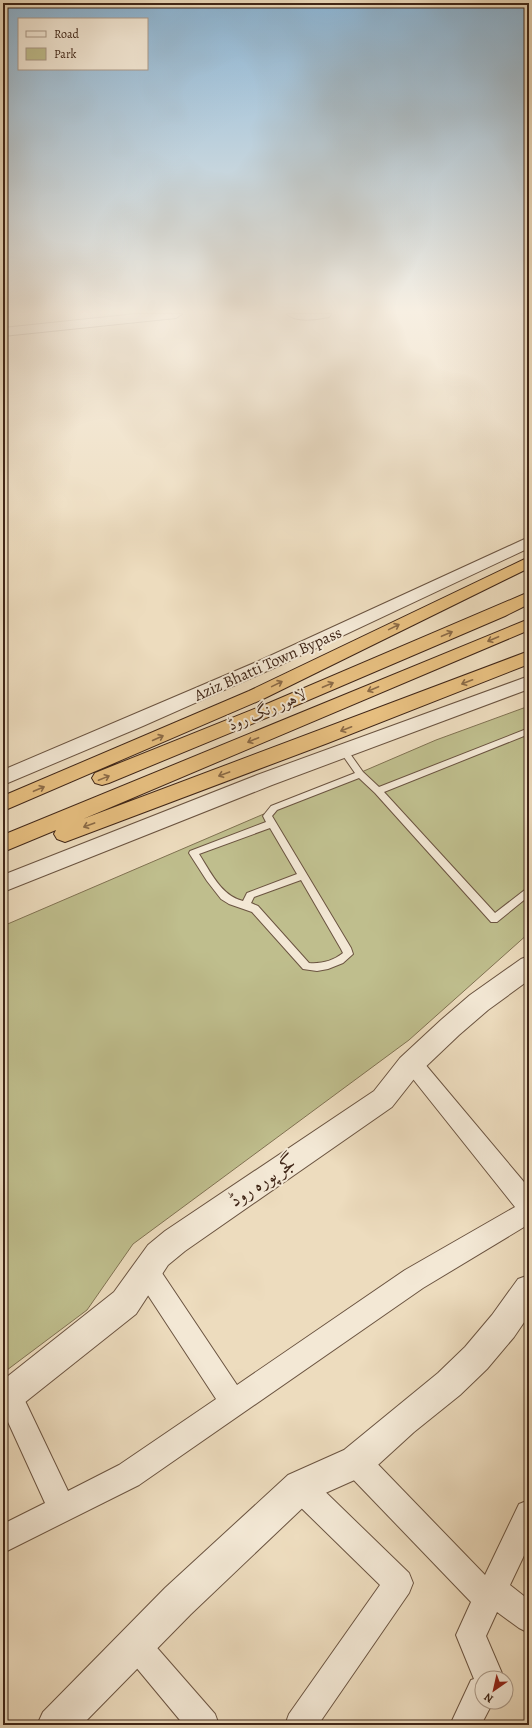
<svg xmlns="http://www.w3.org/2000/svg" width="532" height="1728" viewBox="0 0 532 1728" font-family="Alegreya,Amiri,serif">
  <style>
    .green { fill: #bfbe8d; stroke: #807252 }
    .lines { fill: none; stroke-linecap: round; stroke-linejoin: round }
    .service-casing { stroke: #6b5441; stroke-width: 2 }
    .minor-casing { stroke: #6b5441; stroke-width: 2 }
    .tertiary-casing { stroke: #6b5441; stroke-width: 2 }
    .motorway-casing { stroke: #402617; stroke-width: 2 }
    .service { fill: #f3e8d5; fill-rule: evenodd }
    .minor { fill: #f3e8d5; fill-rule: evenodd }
    .tertiary { fill: #f3e8d5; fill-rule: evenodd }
    .motorway { fill: #e6be7f; fill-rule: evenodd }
    .oneway { stroke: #8b6a46 }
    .labels { text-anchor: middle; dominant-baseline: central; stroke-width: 4; stroke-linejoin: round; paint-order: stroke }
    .street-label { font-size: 16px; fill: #402617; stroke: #f3e8d5 }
    .near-street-label { font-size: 19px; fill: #402617; stroke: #f3e8d5 }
  </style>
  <rect width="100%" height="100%" fill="#eddcbe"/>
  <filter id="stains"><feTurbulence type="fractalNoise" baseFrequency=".005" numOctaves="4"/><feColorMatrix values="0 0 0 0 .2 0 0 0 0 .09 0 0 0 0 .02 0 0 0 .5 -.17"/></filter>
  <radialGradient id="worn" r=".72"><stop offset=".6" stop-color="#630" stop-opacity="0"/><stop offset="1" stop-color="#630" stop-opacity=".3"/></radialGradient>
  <path class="green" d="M529,706V933L409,1040L133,1244L87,1310L3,1373V926L436,740Z"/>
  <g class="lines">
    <g class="service-casing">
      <path id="service" d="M529,728V734L384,792L495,913L526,889L529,888V896L497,922H491L375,793L359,778L277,810L272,816L351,948L353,954L343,963L328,969L317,971L303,969L252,912L229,904L221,899L207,881L189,853L190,851L266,822L263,816L271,806L355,773L339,750L340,748H346L363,772L379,787ZM270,828L297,874L247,893L243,901C221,896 210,871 199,854ZM301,880L341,949L343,953C333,961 321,964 309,963L258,906L251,903L254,897Z"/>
    </g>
    <g class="minor-casing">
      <path id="minor" d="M412,1054L419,1057L529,1188V1224L423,1288L139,1485L3,1553V1524L45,1503L3,1411V1385L9,1382L18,1386L68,1491L119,1465L216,1399L138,1280L135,1272L138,1264L147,1260L156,1264L237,1385L405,1270L515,1207L405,1069L402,1063L405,1057Z
        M356,1449L366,1452L485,1575L519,1504L529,1500V1545L510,1585L529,1600V1633L519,1628L497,1612L486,1636L504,1678H482V1702H493L481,1725H450L471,1680L474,1679L456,1635L471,1602L346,1472L343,1462L346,1452Z
        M300,1473L310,1477L409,1573L413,1583L409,1593L318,1725H285L289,1714L380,1585L290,1497L286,1487L290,1477Z
        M135,1629L145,1634L215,1714L219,1725H184L125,1654L120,1644L125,1634Z"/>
    </g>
    <g class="tertiary-casing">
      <path id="tertiary" d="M136,314H182L176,318L3,336V328Z
        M287,314H331L329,317C318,319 296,323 287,314Z
        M521,314H529V319Z
        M529,537V548L274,668L143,726L3,785V770L261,660Z
        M529,676V689L272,785L3,892V875L257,775Z
        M529,956V980L488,1010L459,1035L418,1074L392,1107L185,1251L168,1265L136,1314L14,1411L3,1416V1380L114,1292L148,1245L165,1231L374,1091L400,1058L441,1020L470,995L521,959Z
        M529,1275V1315L514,1337L487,1369L460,1395L414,1432L368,1474L312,1499L191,1614L82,1725H37L43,1712L165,1588L288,1475L344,1450L438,1373L465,1347L492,1315L518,1279Z"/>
    </g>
    <g class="motorway-casing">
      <path id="motorway" d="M529,557V568L263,699L3,811V796L249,691Z
        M529,592V604L505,616L283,711L109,783L102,785L95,783L92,778L95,773L269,703Z
        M529,619V630L83,819L529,651V664L328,743L73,839L65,842L57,839L54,834L56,830L3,852V835Z"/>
    </g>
    <use href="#service" class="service"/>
    <use href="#minor" class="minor"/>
    <use href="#tertiary" class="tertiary"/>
    <use href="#motorway" class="motorway"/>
  </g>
  <defs><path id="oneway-shaft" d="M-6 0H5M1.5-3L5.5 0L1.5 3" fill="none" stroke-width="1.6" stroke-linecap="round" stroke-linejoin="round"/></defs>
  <g class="oneway">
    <use href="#oneway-shaft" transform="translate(394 627) rotate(-26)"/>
    <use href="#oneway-shaft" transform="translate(447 634) rotate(-23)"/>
    <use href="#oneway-shaft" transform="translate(493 639) rotate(157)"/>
    <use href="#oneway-shaft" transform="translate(467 682) rotate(159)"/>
    <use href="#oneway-shaft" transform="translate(277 684) rotate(-26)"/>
    <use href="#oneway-shaft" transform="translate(328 685) rotate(-23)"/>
    <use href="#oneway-shaft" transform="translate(373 689) rotate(157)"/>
    <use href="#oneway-shaft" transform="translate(346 729) rotate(159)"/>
    <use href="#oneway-shaft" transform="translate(158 738) rotate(-24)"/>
    <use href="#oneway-shaft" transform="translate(253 740) rotate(157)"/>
    <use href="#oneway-shaft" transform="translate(224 774) rotate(160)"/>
    <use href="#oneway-shaft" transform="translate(104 778) rotate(-22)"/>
    <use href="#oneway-shaft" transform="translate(39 789) rotate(-23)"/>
    <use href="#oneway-shaft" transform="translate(89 825) rotate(160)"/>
  </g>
  <linearGradient id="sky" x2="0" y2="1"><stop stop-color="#8bb6d7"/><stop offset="0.56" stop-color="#f7efe2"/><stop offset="1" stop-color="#f7efe2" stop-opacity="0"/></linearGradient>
  <rect width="532" height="556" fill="url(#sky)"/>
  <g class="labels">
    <g class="street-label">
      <text transform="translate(268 664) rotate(-24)">Aziz Bhatti Town Bypass</text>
      <text transform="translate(267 710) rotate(-23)">لاہور رنگ روڈ</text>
    </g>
    <g class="near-street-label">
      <text transform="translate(263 1181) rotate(-34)">گجر پورہ روڈ</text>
    </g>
  </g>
  <rect width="532" height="1728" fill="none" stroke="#eddcbe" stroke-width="16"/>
  <rect x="4" y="4" width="524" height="1720" fill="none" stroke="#402617" stroke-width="2"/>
  <rect x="8" y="8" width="516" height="1712" fill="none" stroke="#402617"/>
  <rect x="18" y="18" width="130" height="52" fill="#f3e8d5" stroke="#ab9a89"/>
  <rect x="26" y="31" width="20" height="6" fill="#f3e8d5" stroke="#ab9a89"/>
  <text x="54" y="38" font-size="12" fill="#402617">Road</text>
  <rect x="26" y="48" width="20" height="12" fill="#bfbe8d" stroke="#ab9a89"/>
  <text x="54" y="58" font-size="12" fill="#402617">Park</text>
  <g transform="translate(494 1690) rotate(214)"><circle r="19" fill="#f3e8d5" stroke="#ab9a89"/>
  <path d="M0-3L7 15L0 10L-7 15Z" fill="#8f2418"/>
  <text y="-6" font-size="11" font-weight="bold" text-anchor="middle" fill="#402617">N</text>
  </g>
  <rect width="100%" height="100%" filter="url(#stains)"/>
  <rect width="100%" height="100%" fill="url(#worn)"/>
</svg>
